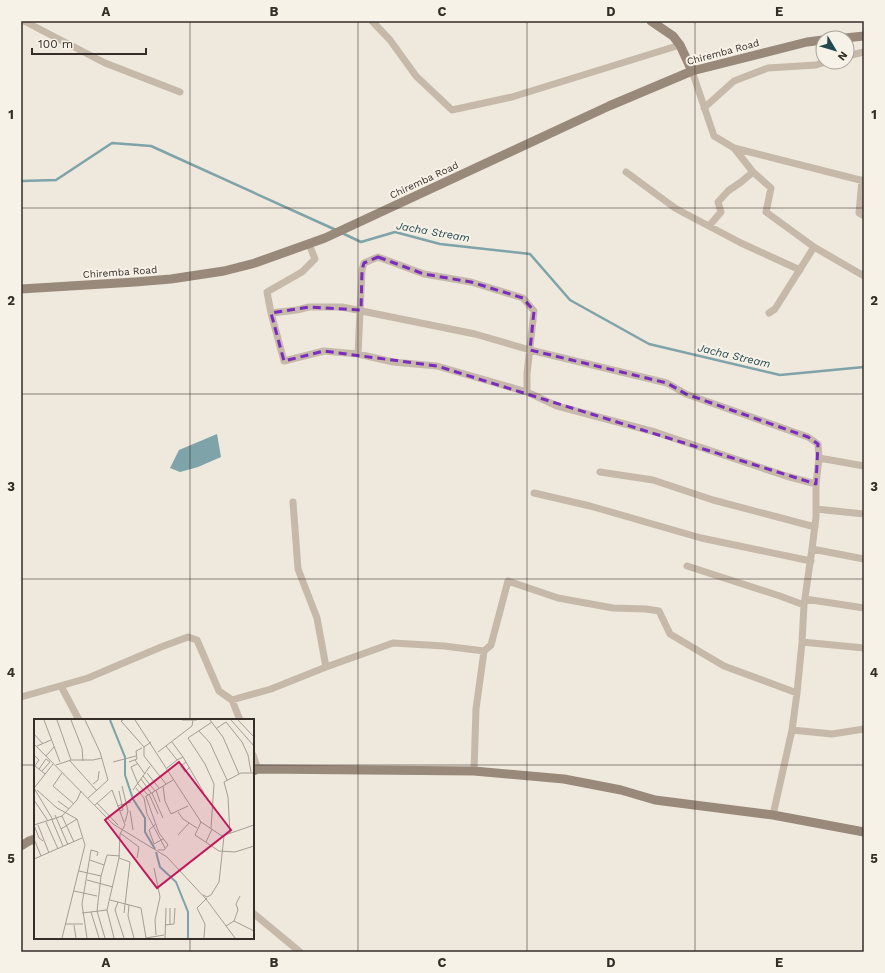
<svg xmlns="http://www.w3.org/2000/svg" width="885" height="973" viewBox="0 0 885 973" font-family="'Work Sans',sans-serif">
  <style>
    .water { fill: #7ea3a9 }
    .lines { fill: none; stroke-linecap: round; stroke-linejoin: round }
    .stream { stroke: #7ea3a9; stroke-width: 2.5 }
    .street { stroke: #c6b9a9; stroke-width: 7 }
    .secondary { stroke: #99897b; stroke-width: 9 }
    .marked { fill: none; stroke: #7b2cbf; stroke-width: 3; stroke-dasharray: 8 5; stroke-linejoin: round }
    .grid { fill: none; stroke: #342d28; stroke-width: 1; stroke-opacity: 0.55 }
    .labels { text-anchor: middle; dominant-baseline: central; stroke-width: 4; stroke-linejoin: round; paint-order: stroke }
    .street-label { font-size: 10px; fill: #342d28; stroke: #f7f2e8 }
    .water-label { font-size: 11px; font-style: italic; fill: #234950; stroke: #f7f2e8 }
    .inset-river { fill: none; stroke: #7ea3a9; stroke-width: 2 }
    .inset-road { fill: none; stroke: #a49d94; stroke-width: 1 }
    .view { fill: #c2185b; fill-opacity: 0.15; stroke: #c2185b; stroke-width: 2 }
    .inset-edge { fill: none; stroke: #342d28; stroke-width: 2 }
    .neatline { fill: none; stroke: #342d28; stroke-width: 1.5 }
    .grid-label { font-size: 13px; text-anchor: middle; font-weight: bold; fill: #342d28 }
  </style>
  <rect width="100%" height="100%" fill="#efe8dc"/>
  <path class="water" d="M217,434L221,457L198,467L180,472L170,468L179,450Z"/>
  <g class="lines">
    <path class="stream" d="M21,181L56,180L112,143L151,146L336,230
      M342,233L361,242L395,232L440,244L530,254L570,300L649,344L780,375L864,367"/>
    <path class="street" d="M24,21L105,63L180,92
      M372,21L390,40L416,76L452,110L512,97L680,45
      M847,56L864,52
      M692,71L714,136L734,148L864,181
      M704,108L734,81L768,68L816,65L826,62
      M734,148L753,172L771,188L766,212L814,247L864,276
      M626,172L675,208L686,214L741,243L800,270
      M862,180L859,213L864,216
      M709,226L721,212L718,202L728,191L741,182L753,172
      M309,244L315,259L302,272L267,292L271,313L284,361L324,351L358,354L393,362L437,366L527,392L557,406L655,432L786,476L816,484
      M271,313L297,310L309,307H342L475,334L530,350L667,383L686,394L808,437L818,444L819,458L816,484V517L812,549L804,605L802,642L797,693L792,730L773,815
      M769,313L775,309L814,247
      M358,354L362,270L364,263L378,257L424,274L471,282L523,298L534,311L527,374V392
      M819,458L864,466
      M600,472L653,480L713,500L815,527
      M534,493L590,506L701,538L811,561
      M293,502L298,569L317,618L326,667
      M816,509L864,514
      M812,549L864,559
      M687,566L780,596L804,605
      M805,599L864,608
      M802,642L864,648
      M61,686L79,720
      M21,697L88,678L161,647L188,637L197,640L219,691L232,700L240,720
      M232,700L271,689L326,667L393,643L444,646L484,651
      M792,730L832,734L864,729
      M253,755L258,769
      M474,771L476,709L484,651L491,645L508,581L558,598L613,608L646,609L659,611L670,634L724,666L797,693
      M253,913L300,952"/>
    <path class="secondary" d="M651,21L673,36L680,45L692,71
      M845,38L864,36
      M21,289L135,282L171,279L224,271L255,263L325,238L609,106L692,71L807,42L823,40
      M253,771L258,769L474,771L564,779L621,790L655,800L773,815L864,832
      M21,846L29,841L35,839"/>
  </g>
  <path class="marked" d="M378,257L424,274L471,282L523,298L534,311L530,350L667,383L686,394L808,437L818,444L816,484L437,366L324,351L284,361L271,313L309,307L361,310L362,270L364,263Z"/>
  <path class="grid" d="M190,21V720M358,21V952M527,21V952M695,21V952M21,208H864M21,394H864M21,579H864M21,765H35M253,765H864M190,938V952"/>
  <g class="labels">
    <g class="street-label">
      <text transform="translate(723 52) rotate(-15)">Chiremba Road</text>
      <text transform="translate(424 180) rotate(-25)">Chiremba Road</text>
      <text transform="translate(120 272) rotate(-4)">Chiremba Road</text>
    </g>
    <g class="water-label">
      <text transform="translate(433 232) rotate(10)">Jacha Stream</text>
      <text transform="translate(734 356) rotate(13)">Jacha Stream</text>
    </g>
  </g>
  <g transform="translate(34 719)">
    <rect width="220" height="220" fill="#efe8dc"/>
    <path class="inset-river" d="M76,1L91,38V56L99,80L111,99V113L121,130M122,133L126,148L142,163L154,193V219"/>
    <path class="inset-road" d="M10,1L26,43M23,1L37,41M37,1L48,29L49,42M51,1L66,33L74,61L54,79M89,1L87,2L110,28L117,23M101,1L167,103L188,117L220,106M148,1H163M176,1L189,18L205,55M197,1L220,27M204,1L220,18M183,9L192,3L208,23L214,36L217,53M165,12L176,24L193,61M0,15L9,25M0,25L79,105L133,138L172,180L201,219M3,27L17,21M132,27L143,41L149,38L138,23M110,28V37L132,65M124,33L158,7L159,1M0,36L5,41L0,48M12,37L20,28M149,38L170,74M101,41L111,55M36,42L63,72M79,43L102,37M95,43L103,40L102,32L108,29M152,43L147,47L151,53L156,48M103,45L97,48L104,65M22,46L37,41H59L68,39M1,47L11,55M133,49L143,41M5,50L12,40L16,43M8,52L16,43M28,54L19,67L40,85M113,54L125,69M109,57L121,72M107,60L117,74M59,65L64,61L65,52M104,65L114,76M88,67L94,92L91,103M129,67L131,82L137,95L154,87M1,68L19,45M0,69L19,101M102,69L110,79L113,95L131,129M3,71L23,89L43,100L51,126L28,219M99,71L116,47M122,71L126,83M85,72L89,91L86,92M118,74L129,99M115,75L124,95M111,78L139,61M112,78L125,114L134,126L130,131H124M0,81L14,102M24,82L35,90M63,84L84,106M61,86L78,71L91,106L86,115L85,139L73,191L80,219M83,87L97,83M96,92L99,111M144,93L149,100L163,109M21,96L34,126M28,97L40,123M18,101L29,127M12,103L24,130M167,103L161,116L185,132L201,133L220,127M122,105L115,111L120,125L129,120M4,106L15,134M177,109L180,65L171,45L154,19L178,3M27,110L43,100M86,114L105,128L103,139M196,115L194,78L190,63L207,54H220M144,116L155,104M0,120L7,137M9,122L5,119L0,106L28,97L43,81L47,72M172,123L178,110M85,139L96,143L90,194M0,140L48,119M56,141L70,146M120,149L126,178L121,201L122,216M45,152L67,157M53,161L79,168M40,172L63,177M169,176L173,178L177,176L185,163L190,117M76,181L107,189L112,219M84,183L81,191L90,219M95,186L94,197L100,219M136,189V206M57,193L65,219M48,194L73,191M200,202L204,191L202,185L206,177M31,205H49M40,206L42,219M131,206L140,205L141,189M192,207L200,202L220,212M53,219L48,185L57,131L64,133L63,137M71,219L63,192L67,157L73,136L86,137M112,219L130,216M131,219L132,189M170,219L171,205L163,189L173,179"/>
    <path class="view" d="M145,43L197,111L123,169L71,101Z"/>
    <rect width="220" height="220" class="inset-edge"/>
  </g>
  <rect width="885" height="973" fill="none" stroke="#f7f2e8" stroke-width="44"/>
  <g transform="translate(835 50) rotate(128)"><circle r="19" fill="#f7f2e8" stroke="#a9a39b"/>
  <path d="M0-3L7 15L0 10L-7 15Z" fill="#234950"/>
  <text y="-6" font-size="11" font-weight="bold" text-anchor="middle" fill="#342d28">N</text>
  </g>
  <path d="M32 48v6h114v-6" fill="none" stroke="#342d28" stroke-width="2"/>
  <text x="38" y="48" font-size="12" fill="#342d28" stroke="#f7f2e8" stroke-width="3" paint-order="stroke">100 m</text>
  <rect x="22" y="22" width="841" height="929" class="neatline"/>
  <g class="grid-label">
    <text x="106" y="16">A</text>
    <text x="274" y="16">B</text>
    <text x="442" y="16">C</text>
    <text x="611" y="16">D</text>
    <text x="779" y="16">E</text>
    <text x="11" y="119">1</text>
    <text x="874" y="119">1</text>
    <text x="11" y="305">2</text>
    <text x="874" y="305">2</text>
    <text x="11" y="491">3</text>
    <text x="874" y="491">3</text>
    <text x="11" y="677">4</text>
    <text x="874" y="677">4</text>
    <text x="11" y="863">5</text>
    <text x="874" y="863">5</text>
    <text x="106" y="967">A</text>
    <text x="274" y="967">B</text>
    <text x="442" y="967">C</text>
    <text x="611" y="967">D</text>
    <text x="779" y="967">E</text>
  </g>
</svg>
